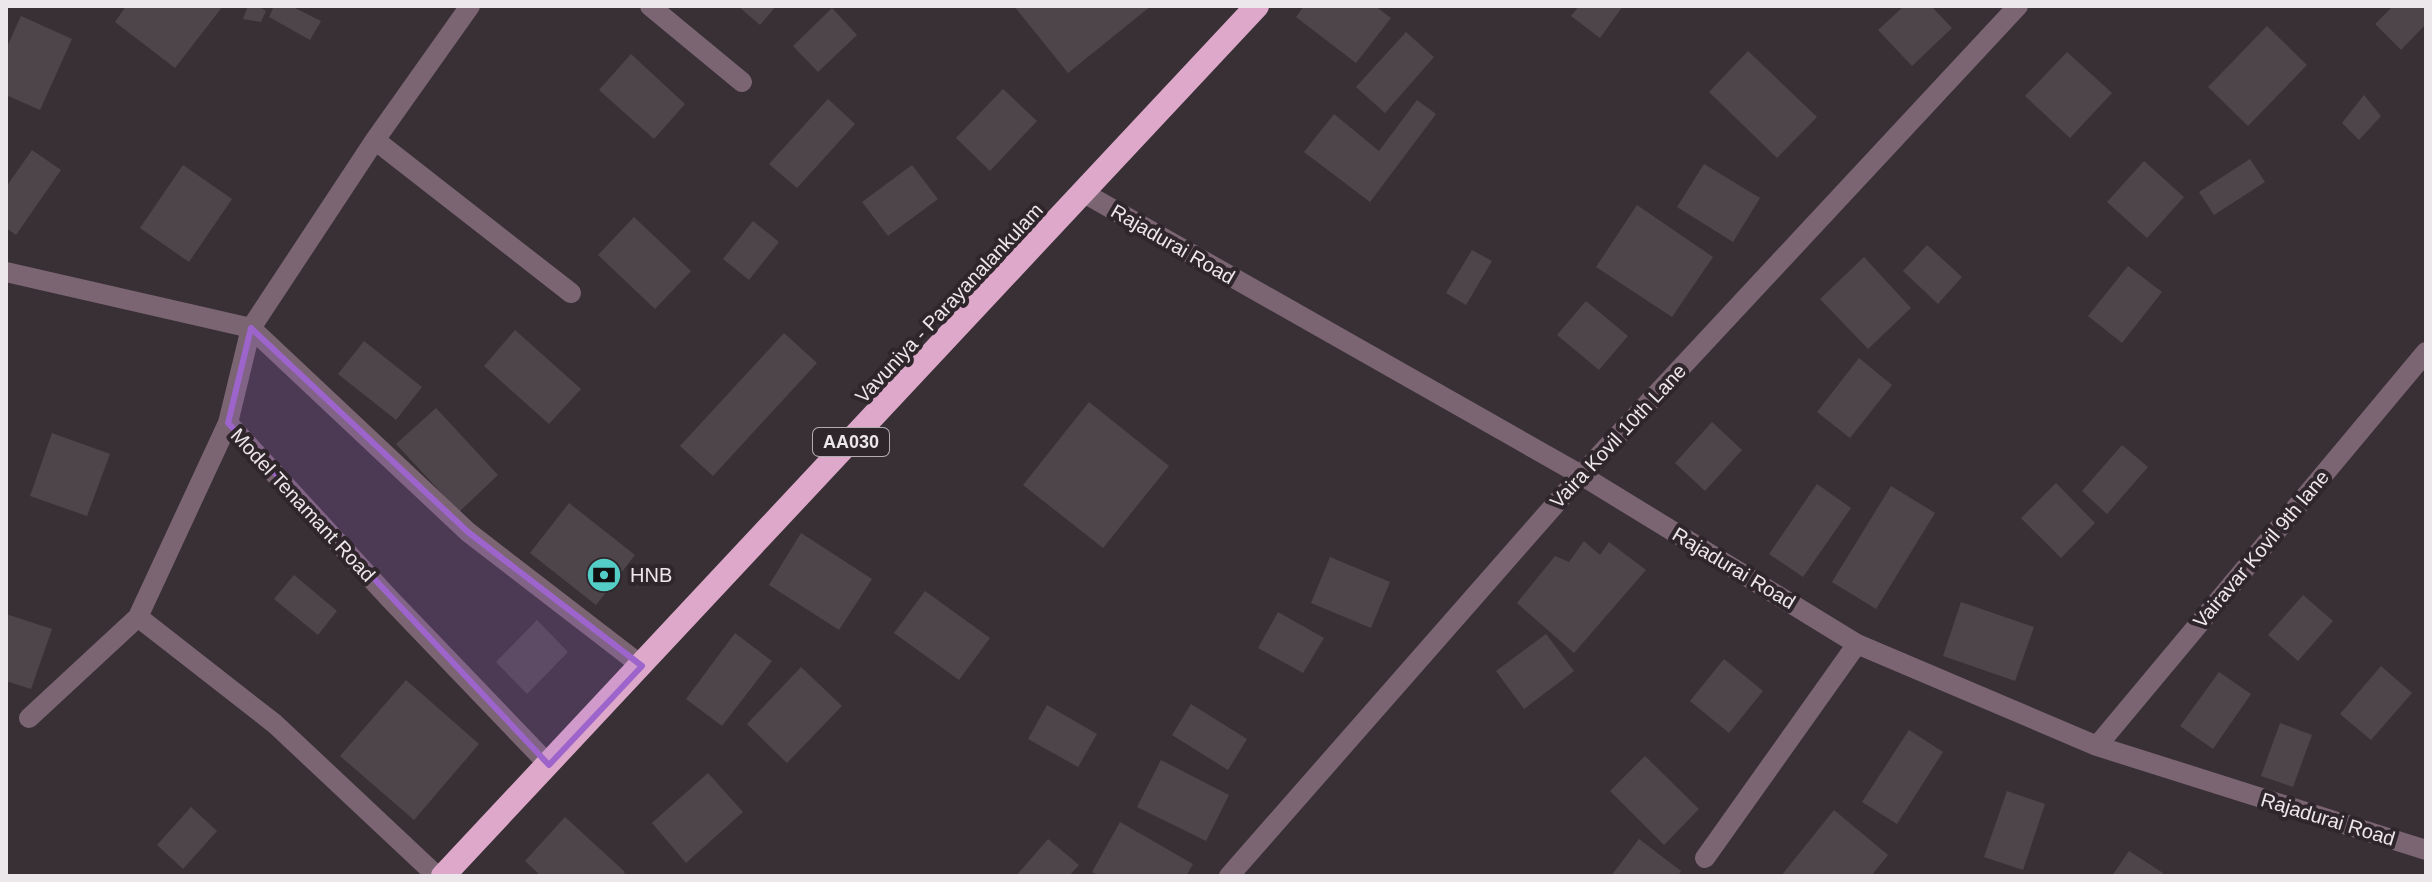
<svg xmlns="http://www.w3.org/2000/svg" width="2432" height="882" viewBox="0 0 2432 882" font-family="Helvetica,sans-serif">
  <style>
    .building { fill: #4e454b }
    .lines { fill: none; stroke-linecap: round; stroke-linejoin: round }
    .street { stroke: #7b6573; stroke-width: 20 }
    .highway { stroke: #dea8cb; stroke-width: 24 }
    .marked { fill: #9d64cc; fill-opacity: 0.2; stroke: #9d64cc; stroke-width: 6; stroke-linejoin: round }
    .labels { text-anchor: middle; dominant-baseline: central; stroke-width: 8; stroke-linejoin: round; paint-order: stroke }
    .shield { fill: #2f262c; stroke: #b3adb1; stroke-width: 2 }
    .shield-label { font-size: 18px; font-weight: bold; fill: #ece7ea }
    .street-label { font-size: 20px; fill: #ece7ea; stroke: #2f262c }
    .poi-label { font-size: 20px; fill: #ece7ea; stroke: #2f262c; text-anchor: start }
  </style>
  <rect width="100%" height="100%" fill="#393036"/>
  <path class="building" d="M126,6H223L175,68L115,22Z
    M248,6H258L266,11L261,22L243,19Z
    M274,6H291L321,21L310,40L269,17Z
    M738,6H776L760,25Z
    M1014,6H1151L1068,73Z
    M1304,6H1375L1391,18L1356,63L1296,17Z
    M1579,6H1623L1600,38L1571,16Z
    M1904,6H1931L1952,28L1912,66L1878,30Z
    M2393,6H2426V24L2401,50L2375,24Z
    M832,8L857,35L818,72L793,46Z
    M21,16L72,39L40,110L6,95V49Z
    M2267,26L2307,65L2248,126L2208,87Z
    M1406,32L1434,57L1385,113L1356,87Z
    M1748,51L1817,117L1777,158L1709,92Z
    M2067,52L2112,93L2070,138L2025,96Z
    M631,54L685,104L654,139L599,90Z
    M1003,89L1037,121L990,171L956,138Z
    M2364,95L2381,116L2359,140L2342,123Z
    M828,99L855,124L797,188L769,164Z
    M1417,100L1436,114L1370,202L1304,152L1334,114L1379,151Z
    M32,150L61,170L16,235L6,228V187Z
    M2250,159L2265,182L2214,215L2199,192Z
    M2144,161L2184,197L2147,238L2107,202Z
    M1704,164L1760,198L1733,242L1677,207Z
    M183,165L232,199L189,262L140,228Z
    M912,165L938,199L888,236L862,202Z
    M1637,205L1713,257L1672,317L1596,267Z
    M634,217L691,271L655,309L598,255Z
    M753,221L779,242L749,280L723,259Z
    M1927,245L1962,277L1938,304L1903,271Z
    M1472,250L1492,261L1466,305L1446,293Z
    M1864,257L1911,308L1868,349L1820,299Z
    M2128,266L2162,292L2122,343L2088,316Z
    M1586,301L1628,336L1599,370L1557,335Z
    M515,330L581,389L549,424L484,366Z
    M784,333L817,363L713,476L680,446Z
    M364,341L422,387L396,420L338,374Z
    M1859,358L1892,385L1850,438L1817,412Z
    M1089,402L1169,466L1103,548L1023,485Z
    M436,408L498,475L459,512L396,444Z
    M1712,422L1742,450L1705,491L1675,463Z
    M52,433L110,454L87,516L30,496Z
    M2122,445L2148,467L2107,514L2082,491Z
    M2056,483L2095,523L2061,558L2021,518Z
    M1817,484L1851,508L1803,577L1769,554Z
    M1891,486L1935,513L1876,609L1832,582Z
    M569,503L635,555L596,605L530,553Z
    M801,533L872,579L839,630L769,585Z
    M1584,541L1600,555L1609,542L1646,570L1574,653L1517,603L1555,556L1569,562Z
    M1330,557L1390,582L1371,628L1311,603Z
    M294,575L337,611L318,635L274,599Z
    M925,591L990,638L959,680L894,633Z
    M2303,595L2333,621L2298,661L2268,635Z
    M1961,602L2034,627L2015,681L1943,656Z
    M1278,612L1324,638L1303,673L1258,648Z
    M6,614L52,629L31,689L6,681Z
    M537,620L568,652L527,694L496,662Z
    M735,633L772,661L722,726L686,699Z
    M1546,634L1574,671L1524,709L1496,671Z
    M1724,659L1763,691L1729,733L1690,701Z
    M2381,666L2412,693L2371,740L2340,714Z
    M801,667L842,706L787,763L747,724Z
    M2219,672L2251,694L2213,749L2180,726Z
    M406,680L479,744L414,820L340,756Z
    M1191,704L1247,739L1228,770L1172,735Z
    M1047,705L1097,734L1078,767L1028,739Z
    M2280,723L2312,735L2293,787L2261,776Z
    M1909,730L1943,752L1897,824L1862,802Z
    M1645,756L1699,809L1664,845L1610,791Z
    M1161,760L1229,795L1206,841L1137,807Z
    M708,773L743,812L686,863L652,823Z
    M2007,791L2045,804L2023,870L1984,857Z
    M191,807L217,831L183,869L157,845Z
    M1834,810L1888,855L1871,876H1781Z
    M565,817L625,872L622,876H541L525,861Z
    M1120,822L1193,864L1186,876H1100L1092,872Z
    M1048,839L1079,865L1069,876H1016Z
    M1639,839L1681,871L1678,876H1611Z
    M2129,851L2163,873L2161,876H2112Z"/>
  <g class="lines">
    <path class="street" d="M470,6L375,140L251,328L228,423L389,598L549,765
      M650,6L742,82
      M375,140L571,293
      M1084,193L1581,475L1857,644L2097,746L2426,850
      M6,272L251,328L468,532L642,666
      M228,423L138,617L275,724L437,876
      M29,718L138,617
      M2097,746L2426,352
      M1705,858L1857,644
      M1229,876L1581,475L2018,6"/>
    <path class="highway" d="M443,876L1257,6"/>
  </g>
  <path class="marked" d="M251,328L468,532L642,666L549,765L228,423Z"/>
  <defs>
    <g id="bank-disc" transform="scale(1.8)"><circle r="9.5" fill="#54cdc6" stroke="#2f262c"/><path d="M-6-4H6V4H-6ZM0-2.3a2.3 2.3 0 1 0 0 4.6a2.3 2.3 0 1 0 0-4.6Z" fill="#111"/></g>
  </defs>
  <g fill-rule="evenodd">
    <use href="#bank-disc" x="604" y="575"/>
  </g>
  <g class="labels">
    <rect class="shield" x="813" y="428" width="76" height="28" rx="6"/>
    <g class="shield-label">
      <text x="851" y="442">AA030</text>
    </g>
    <g class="street-label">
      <text transform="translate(1173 244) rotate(30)">Rajadurai Road</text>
      <text transform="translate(949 303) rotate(-47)">Vavuniya - Parayanalankulam</text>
      <text transform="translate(1618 436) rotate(-47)">Vaira Kovil 10th Lane</text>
      <text transform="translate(303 505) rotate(47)">Model Tenamant Road</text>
      <text transform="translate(2261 549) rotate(-50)">Vairavar Kovil 9th lane</text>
      <text transform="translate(1734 568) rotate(31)">Rajadurai Road</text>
      <text transform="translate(2328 819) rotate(17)">Rajadurai Road</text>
    </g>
    <g class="poi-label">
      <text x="630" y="575">HNB</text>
    </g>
  </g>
  <rect width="2432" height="882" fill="none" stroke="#ece7ea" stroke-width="16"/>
</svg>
